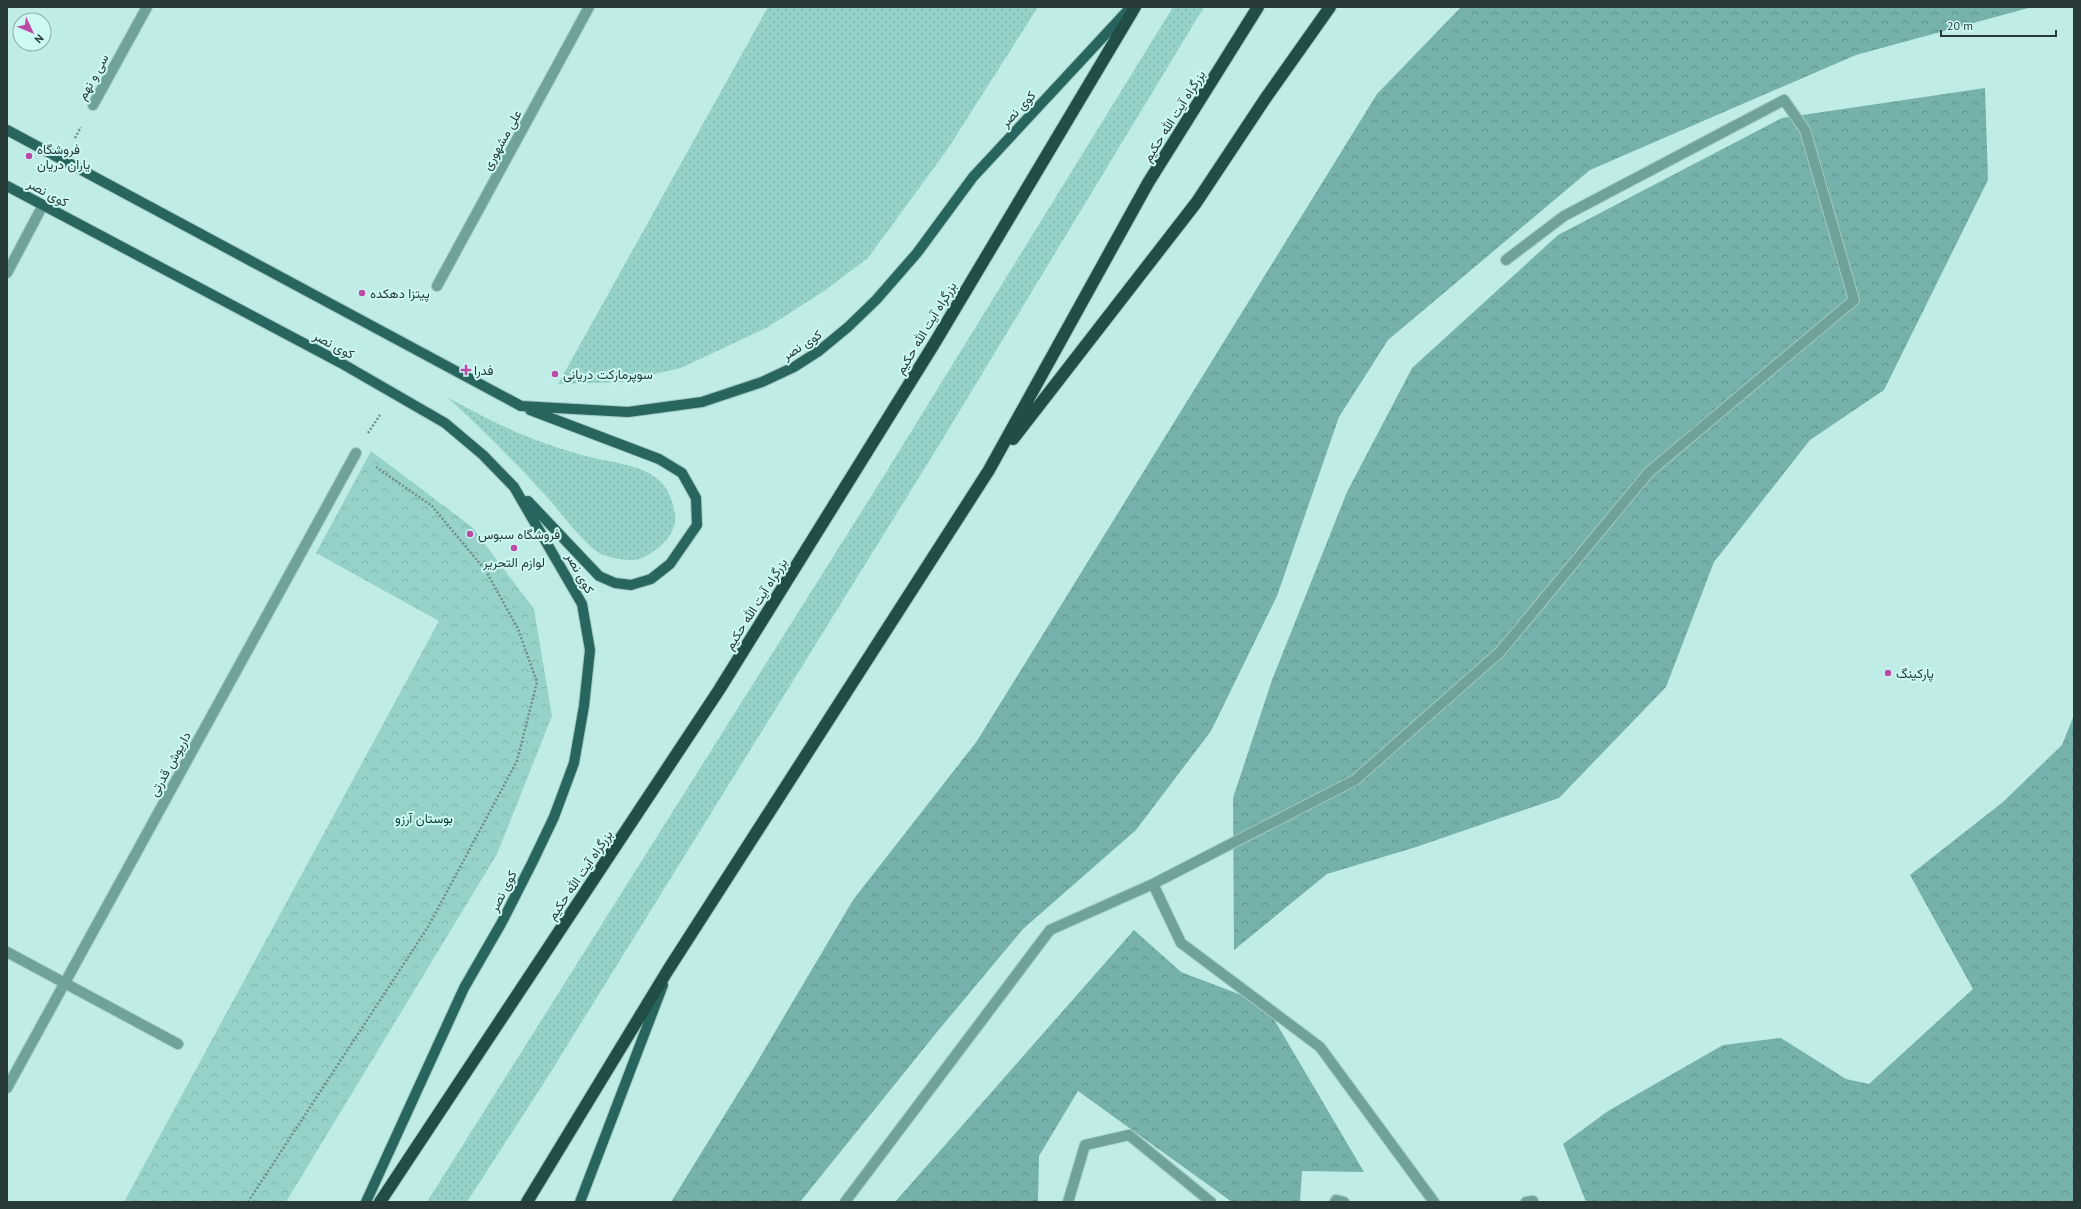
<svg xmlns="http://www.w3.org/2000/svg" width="2081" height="1209" viewBox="0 0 2081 1209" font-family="'PT Sans',Vazirmatn,sans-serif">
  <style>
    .forest { fill: url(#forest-crowns) }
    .park { fill: url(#park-crowns) }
    .garden { fill: url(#garden-dots) }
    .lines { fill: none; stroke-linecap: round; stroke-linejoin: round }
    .minor-casing { stroke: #a1c9c3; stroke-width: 12 }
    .major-casing { stroke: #a1c9c3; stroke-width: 12 }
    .highway-casing { stroke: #a1c9c3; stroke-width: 14 }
    .path { stroke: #6f8e8a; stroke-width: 2.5; stroke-dasharray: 2 2; stroke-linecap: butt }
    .minor { stroke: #6ea29b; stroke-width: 10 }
    .major { stroke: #28655e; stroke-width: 10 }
    .highway { stroke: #204d48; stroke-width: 12 }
    .poi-dot { fill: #bb49a5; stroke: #ccf9f3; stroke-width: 1.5 }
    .labels { text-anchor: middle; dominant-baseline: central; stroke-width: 4; stroke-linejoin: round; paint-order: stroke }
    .street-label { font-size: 13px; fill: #293b39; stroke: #ccf9f3 }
    .poi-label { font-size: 13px; fill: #293b39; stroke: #ccf9f3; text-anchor: start }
    .park-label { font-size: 13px; fill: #003b36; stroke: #ccf9f3 }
  </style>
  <defs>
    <pattern id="forest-crowns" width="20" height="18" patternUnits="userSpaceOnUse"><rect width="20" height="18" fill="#76b2ab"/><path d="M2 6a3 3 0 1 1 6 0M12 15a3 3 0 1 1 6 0" fill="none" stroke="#61928c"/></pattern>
    <pattern id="park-crowns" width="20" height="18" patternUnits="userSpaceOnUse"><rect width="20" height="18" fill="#97d2ca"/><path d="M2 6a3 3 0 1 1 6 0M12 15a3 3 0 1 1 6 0" fill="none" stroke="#82b5ae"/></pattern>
    <pattern id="garden-dots" width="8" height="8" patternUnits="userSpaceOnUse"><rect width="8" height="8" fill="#97d2ca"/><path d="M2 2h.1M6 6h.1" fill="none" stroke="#82b5ae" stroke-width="1.8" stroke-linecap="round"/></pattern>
  </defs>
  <rect width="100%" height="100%" fill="#bfece6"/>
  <path class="forest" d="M1461,7H2032L1856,55L1590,170L1388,340L1339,417L1277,596L1211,731L1136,830L1023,929L937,1032L800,1202H671L753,1069L853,900L977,741L1377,94Z
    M1985,88L1988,180L1884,390L1810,440L1714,562L1666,687L1559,798L1416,847L1327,874L1234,950L1233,798L1272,680L1347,492L1412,368L1558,235L1782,118Z
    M2074,715V1202H1586L1563,1144L1608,1111L1723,1045L1781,1038L1846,1079L1869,1084L1973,989L1910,875L2003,802L2062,745Z
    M1134,930L1181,972L1265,1004L1364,1172L1302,1171L1300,1202H1232L1078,1091L1039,1156L1038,1202H895Z"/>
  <path class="park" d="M371,451L472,527L534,609L552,716L497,854L286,1202H124L439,621L316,553Z"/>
  <path class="garden" d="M768,7H1038L947,150L868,258L824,291L768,327L681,368L621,382L558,384Z
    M1173,7H1204L936,450L547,1078L467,1202H427L877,487Z
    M447,397C474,412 502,427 531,438C551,446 574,453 594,458C631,466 670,468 675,515C678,534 657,551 642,558C633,563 605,558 596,551C577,536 562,513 545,495C514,461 481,428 447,397Z"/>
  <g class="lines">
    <g class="minor-casing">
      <path id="minor" d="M93,105L147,7
        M7,273L43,205
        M437,286L589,7
        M1153,884L1355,780L1500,652L1649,472L1854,300L1805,130L1784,100L1564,216L1506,260
        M7,952L178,1044
        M7,1088L356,453
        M845,1202L1050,930L1153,884L1181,943L1320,1047L1434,1202
        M1068,1202L1085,1145L1129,1135L1211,1202
        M1335,1202L1336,1200L1344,1202
        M1526,1202L1533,1201"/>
    </g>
    <g class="major-casing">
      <path id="major" d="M7,130L521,406L628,412L702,402L762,382L794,367L819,351L848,327L876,300L917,253L973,177L1131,7
        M7,186L341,363L445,423L483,455L514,487L582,604L590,650L584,706L574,763L554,817L532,863L502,922L464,988L366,1202
        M528,501L599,576L615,583L631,585L651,579L670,564L697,525L696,498L682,473L659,459L530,410
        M580,1202L663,985"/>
    </g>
    <g class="highway-casing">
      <path id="highway" d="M1013,439L1196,203L1265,99L1330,7
        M380,1202L719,690L934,344L1135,7
        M527,1202L668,970L989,470L1148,183L1258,7"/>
    </g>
    <path class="path" d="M75,138L81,127
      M368,433L380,415
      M248,1202L428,927L517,761L537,682L518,629L486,571L432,506L376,467"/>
    <use href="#minor" class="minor"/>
    <use href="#major" class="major"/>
    <use href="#highway" class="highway"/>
  </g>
  <g class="poi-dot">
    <circle cx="29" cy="156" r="4"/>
    <circle cx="362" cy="293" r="4"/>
    <path d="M464 364h4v4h4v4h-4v4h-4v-4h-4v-4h4z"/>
    <circle cx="555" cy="374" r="4"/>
    <circle cx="470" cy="534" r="4"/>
    <circle cx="514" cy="548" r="4"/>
    <circle cx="1888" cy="673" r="4"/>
  </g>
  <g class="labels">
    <g class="street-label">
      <text transform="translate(93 77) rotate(-61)">سی و نهم</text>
      <text transform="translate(1018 109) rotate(-47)">کوی نصر</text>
      <text transform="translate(1174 116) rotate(-58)">بزرگراه آیت الله حکیم</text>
      <text transform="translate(502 140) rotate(-61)">علی مشهوری</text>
      <text transform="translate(48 193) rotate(28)">کوی نصر</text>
      <text transform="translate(926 328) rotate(-59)">بزرگراه آیت الله حکیم</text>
      <text transform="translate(334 345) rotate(28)">کوی نصر</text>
      <text transform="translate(802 345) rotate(-33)">کوی نصر</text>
      <text transform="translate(580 573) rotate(61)">کوی نصر</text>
      <text transform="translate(756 604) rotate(-58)">بزرگراه آیت الله حکیم</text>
      <text transform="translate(170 764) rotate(-61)">داریوش قدرتی</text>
      <text transform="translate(580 875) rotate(-56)">بزرگراه آیت الله حکیم</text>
      <text transform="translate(503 891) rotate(-63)">کوی نصر</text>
    </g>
    <g class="poi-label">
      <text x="37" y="149">فروشگاه<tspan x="37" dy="15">یاران دریان</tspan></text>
      <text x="370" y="293">پیتزا دهکده</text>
      <text x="474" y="370">فدرا</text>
      <text x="563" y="374">سوپرمارکت دریانی</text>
      <text x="478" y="534">فروشگاه سبوس</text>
      <text x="514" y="562" text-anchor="middle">لوازم التحریر</text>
      <text x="1896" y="673">پارکینگ</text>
    </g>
    <g class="park-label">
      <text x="424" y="818">بوستان آرزو</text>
    </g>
  </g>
  <rect width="2081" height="1209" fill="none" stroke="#293b39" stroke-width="16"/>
  <g transform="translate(32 32) rotate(134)"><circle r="19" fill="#ccf9f3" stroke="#8bada9"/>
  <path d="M0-3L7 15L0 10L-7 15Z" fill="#bb49a5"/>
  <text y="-6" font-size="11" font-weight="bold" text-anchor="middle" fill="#293b39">N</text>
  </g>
  <path d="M1941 30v6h115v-6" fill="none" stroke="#293b39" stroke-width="2"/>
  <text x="1947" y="30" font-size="12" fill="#293b39" stroke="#ccf9f3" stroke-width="3" paint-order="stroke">20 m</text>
</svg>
